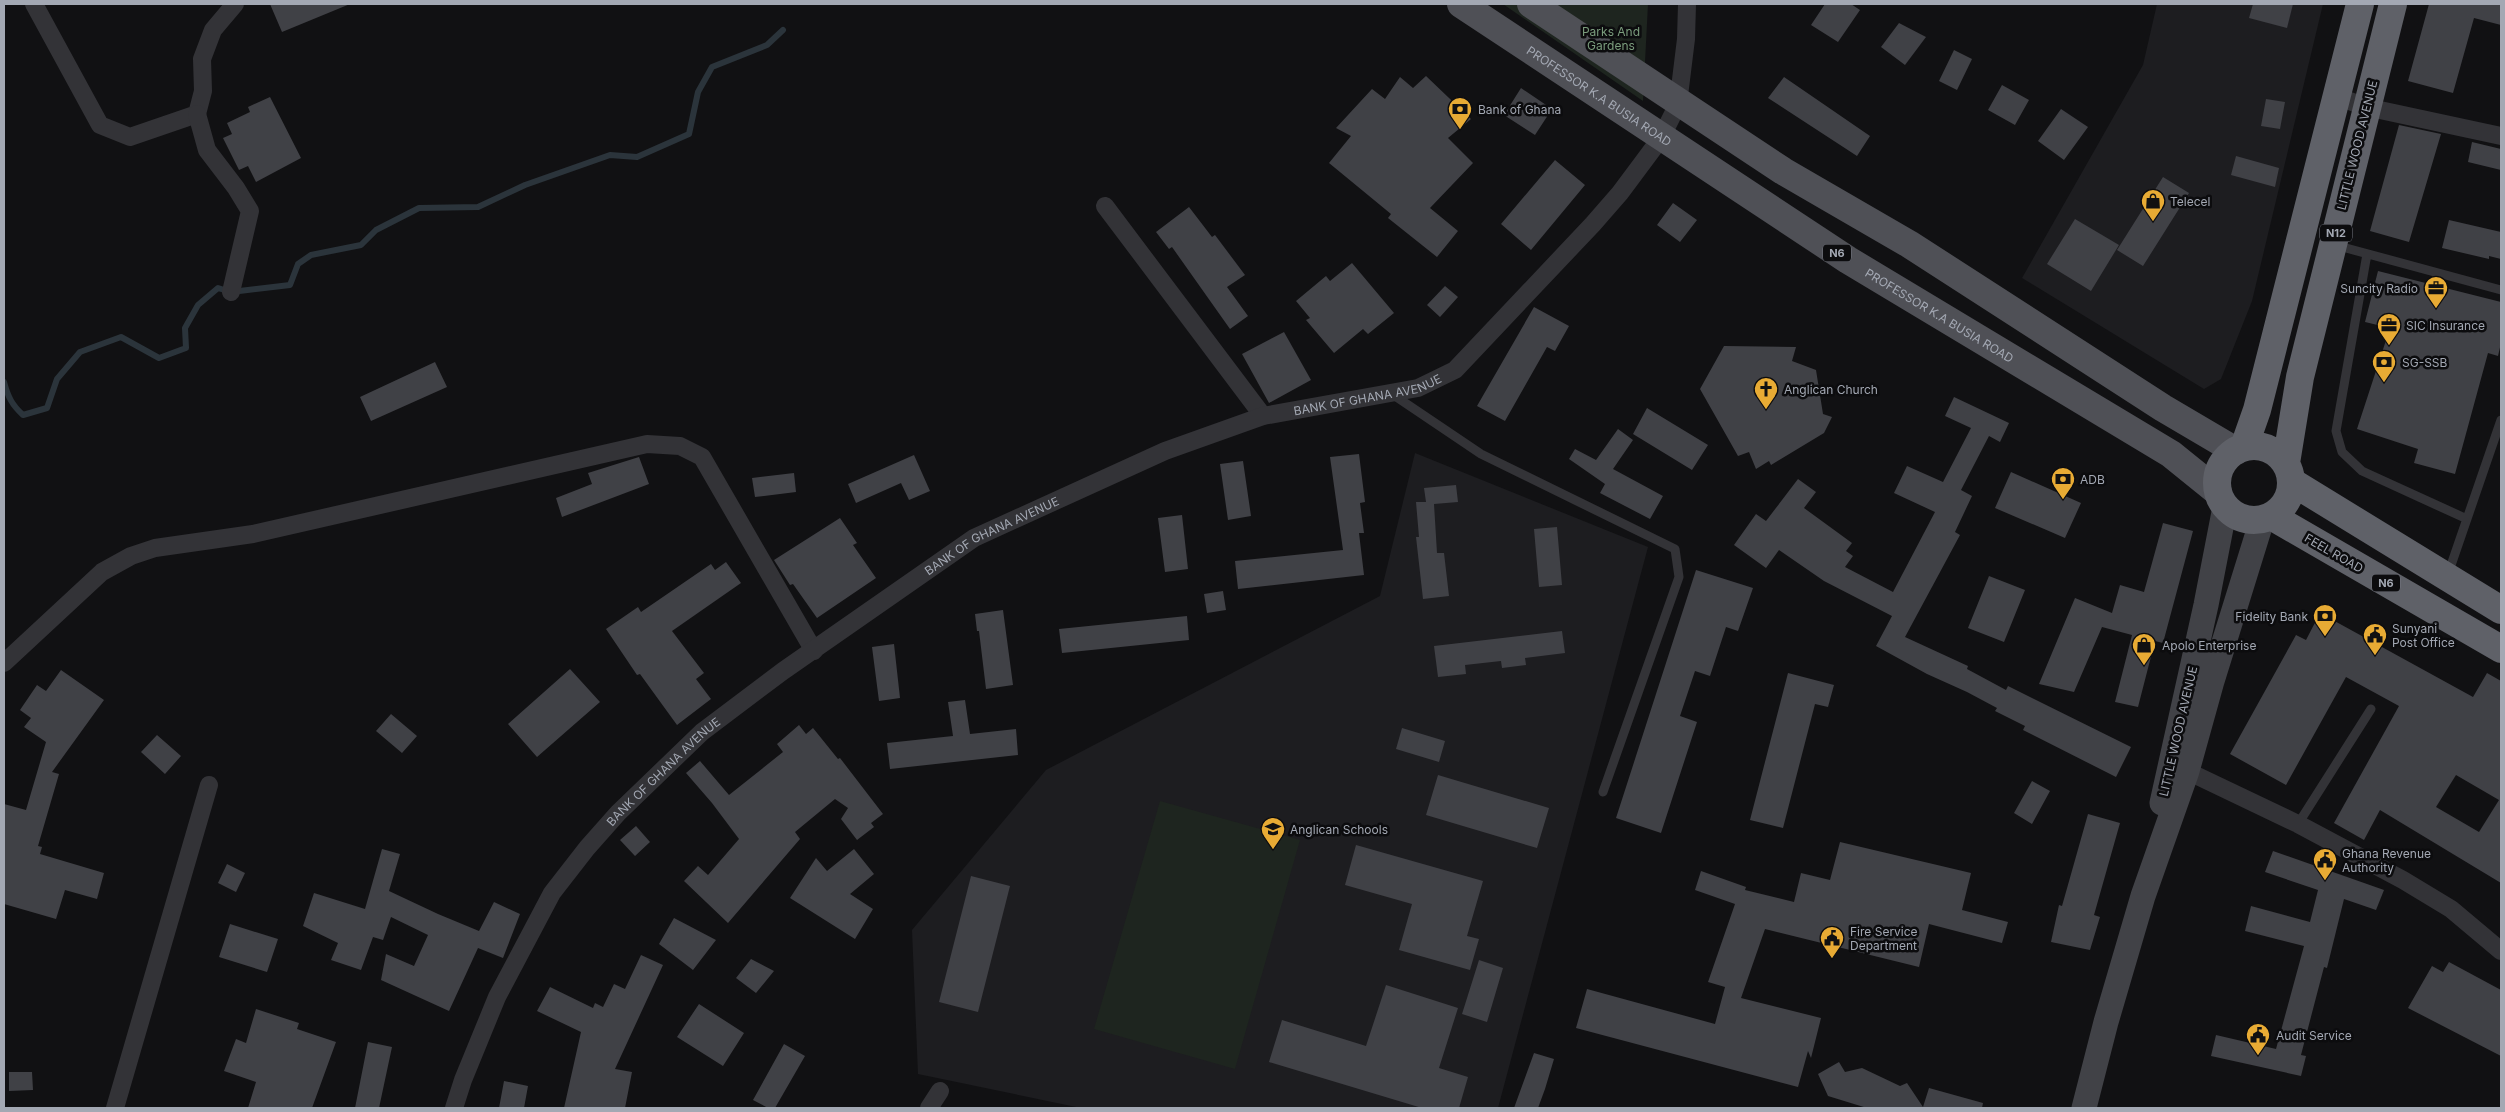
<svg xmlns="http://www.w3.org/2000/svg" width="2505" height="1112" viewBox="0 0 2505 1112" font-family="Inter,sans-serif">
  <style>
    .built { fill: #1d1d20 }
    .green { fill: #1e251f }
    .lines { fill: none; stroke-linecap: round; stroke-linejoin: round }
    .stream { stroke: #2b343b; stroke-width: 6 }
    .building { fill: #404146; fill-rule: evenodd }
    .lane { stroke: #333337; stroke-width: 9 }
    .street { stroke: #333337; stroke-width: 18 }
    .secondary { stroke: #414247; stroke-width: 25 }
    .primary { stroke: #4f5056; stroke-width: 28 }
    .highway { stroke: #5f6168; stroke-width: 28 }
    .labels { text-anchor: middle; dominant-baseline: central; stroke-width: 5; stroke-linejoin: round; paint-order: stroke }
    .shield { fill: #0c0c0e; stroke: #767982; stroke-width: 1 }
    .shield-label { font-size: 11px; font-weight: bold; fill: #a3a8b3 }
    .park-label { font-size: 12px; fill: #7b9d7d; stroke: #0c0c0e }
    .street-label { font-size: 12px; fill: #a3a8b3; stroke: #0c0c0e }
    .poi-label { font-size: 12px; fill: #a3a8b3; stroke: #0c0c0e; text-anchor: start }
  </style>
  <rect width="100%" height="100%" fill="#111113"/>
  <path class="built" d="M2157,4H2323L2252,301L2221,379L2204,389L2022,278L2143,65Z
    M1415,453L1648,547L1498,1108H1081L918,1074L912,930L1046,770L1380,596Z"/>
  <path class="green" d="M1503,4H1648L1643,101Z
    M1160,801L1300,840L1235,1069L1094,1029Z"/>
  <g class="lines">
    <path class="stream" d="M4,382C8,397 12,405 23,415L47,408L57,379L80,352L121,337L159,358L186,348L185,328L198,305L218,288L231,292L290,285L298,264L311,255L361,245L376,230L419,208L478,207L525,185L610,155L637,157L689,134L698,92L712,67L767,45L783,30"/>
  </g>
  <path class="building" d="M270,4H350L282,32Z
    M1825,4H1851L1860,10L1838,42L1811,25Z
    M2253,4H2293L2287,28L2249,18Z
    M2429,4H2501V25L2474,18L2453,93L2408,81Z
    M1899,23L1926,37L1905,65L1881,47Z
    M1954,50L1972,59L1957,90L1939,81Z
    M1426,76L1471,119L1448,138L1473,163L1430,208L1458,231L1437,257L1388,218L1391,214L1329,163L1351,136L1336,128L1372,89L1385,99L1400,77L1413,88Z
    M1784,77L1870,136L1857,156L1768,98Z
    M2002,85L2029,100L2015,125L1988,110Z
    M1521,88L1552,109L1535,135L1504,115Z
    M270,97L301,158L256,182L248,166L239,170L223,138L232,134L227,123L250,112L248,107Z
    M2266,99L2285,102L2280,129L2261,126Z
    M2061,109L2088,127L2064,160L2038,141Z
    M2399,125L2441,134L2409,242L2370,231Z
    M2472,142L2501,149V170L2468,162Z
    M2236,156L2279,168L2275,187L2231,175Z
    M1555,160L1585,185L1531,250L1501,224Z
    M2163,177L2189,193L2143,266L2117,250Z
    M1673,203L1697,220L1680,242L1657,225Z
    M1189,207L1212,237L1215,235L1245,275L1227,287L1248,316L1230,329L1172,247L1169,249L1156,232Z
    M2075,219L2119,245L2091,291L2047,264Z
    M2449,220L2501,232V259L2489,256V259L2442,248Z
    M1352,263L1394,313L1368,334L1363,329L1334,353L1306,320L1310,318L1296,301L1326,276L1330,281Z
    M2378,271L2501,302V343L2498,356L2488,353L2455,474L2414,463L2418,449L2357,429L2390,328L2365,322Z
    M1445,286L1458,297L1440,317L1427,305Z
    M1534,307L1569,326L1555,351L1547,347L1505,421L1477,406Z
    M1284,332L1311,380L1269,403L1242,354Z
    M1724,346L1796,347L1792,361L1816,370L1823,414L1832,417L1824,433L1771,465L1769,461L1756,469L1749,452L1738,456L1700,389Z
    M435,362L447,387L371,421L360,397Z
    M1954,397L2009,423L2000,442L1989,436L1961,490L1972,496L1955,532L1960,535L1905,637L1968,666L1967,669L2006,690L2008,686L2131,747L2116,777L2023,730L2025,726L1995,711L1997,708L1967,692L1927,674L1876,646L1892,616L1824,581L1779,550L1766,568L1734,545L1756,514L1766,521L1798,479L1816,492L1804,508L1852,543L1846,551L1853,556L1845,567L1893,592L1935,512L1894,493L1907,466L1943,482L1971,428L1945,416Z
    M1647,408L1708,445L1692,470L1633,434Z
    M1618,429L1633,440L1613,469L1663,496L1650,519L1600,493L1605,484L1569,459L1575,449L1596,460Z
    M1359,454L1365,502L1360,503L1364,533H1359L1364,575L1238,589L1235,561L1343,550L1330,457Z
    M914,455L930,491L909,500L901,483L856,503L848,484Z
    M639,457L649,484L562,517L556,498L592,484L588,473Z
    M1243,461L1251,516L1228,520L1220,464Z
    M2011,472L2081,503L2065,538L1995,508Z
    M794,473L796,492L755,497L752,478Z
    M1456,485L1458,502L1434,504L1437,553H1444L1449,596L1423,599L1416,537H1419L1416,502H1426L1424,488Z
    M1182,515L1188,569L1165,572L1158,518Z
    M840,518L857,543L853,545L876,578L817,618L793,584L790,585L774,560Z
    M2163,523L2193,531L2163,643L2155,641L2138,707L2115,702L2132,635L2102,627L2074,692L2039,684L2075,598L2112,613L2120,585L2144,592Z
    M1557,527L1562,585L1539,587L1534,529Z
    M726,562L741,583L672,631L704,673L696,679L711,699L677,725L640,674L637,675L606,629L638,607L641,612L711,564L715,570Z
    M1696,570L1753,588L1738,631L1726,627L1710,676L1695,671L1680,716L1697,722L1661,833L1616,818Z
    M1989,576L2025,590L2004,642L1968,628Z
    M1223,591L1226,610L1207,613L1204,594Z
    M1003,610L1013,685L986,689L979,631H977L975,614Z
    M2320,613L2473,697L2487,673L2501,681V883L2380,810L2364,840L2334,823L2399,706L2346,677L2286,785L2230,754L2296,635L2306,640ZM2456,775L2499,800L2479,832L2436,807Z
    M1187,616L1189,640L1062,653L1059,629Z
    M1562,631L1565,653L1525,658L1526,665L1502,668L1501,661L1465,665L1466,674L1438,677L1434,646Z
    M894,644L900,698L879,701L872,647Z
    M570,669L600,702L537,757L508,724Z
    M61,670L104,700L52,772L59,774L38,846L42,847L40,854L104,873L97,899L65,890L56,919L4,904V804L26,810L46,742L24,727L31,718L20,710L37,685L46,691Z
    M1788,673L1834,685L1828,707L1815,704L1783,828L1750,820Z
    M965,700L970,734L1016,729L1018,755L890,769L887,743L953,736L948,702Z
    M391,714L417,736L402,753L376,731Z
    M799,725L806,734L813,728L838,759L840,758L883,814L871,823L874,827L857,840L841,819L848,808L835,799L795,832L800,839L728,923L684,881L698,866L708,875L739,839L712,803L686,773L700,761L729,795L783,752L777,744Z
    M1402,728L1445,741L1439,762L1396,749Z
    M157,735L181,756L165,774L141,752Z
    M1438,775L1549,808L1537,848L1426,815Z
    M2032,781L2050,791L2032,824L2014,813Z
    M2088,814L2120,823L2094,915L2100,917L2090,950L2051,942L2059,905L2062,906Z
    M636,826L650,842L635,856L620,840Z
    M1840,842L1971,873L1962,910L2008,922L2002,943L1929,924L1919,967L1765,929L1741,998L1821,1018L1811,1058L1808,1051L1798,1087L1576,1028L1587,989L1715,1024L1725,987L1708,982L1735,904L1695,890L1701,871L1746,887L1745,890L1794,902L1801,873L1830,880Z
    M1356,845L1483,881L1467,936L1479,939L1470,970L1399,950L1412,904L1345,885Z
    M382,849L400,854L389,891L438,914L479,931L494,902L520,914L503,958L478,948L449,1011L381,980L386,954L414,966L428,935L391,917L383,940L373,937L361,970L331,960L338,943L303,926L314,893L365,909Z
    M854,849L874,874L850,894L873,909L855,939L790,898L816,858L827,871Z
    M2273,851L2384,890L2376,910L2344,899L2327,968L2324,967L2301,1055L2306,1056L2301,1076L2211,1056L2216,1035L2276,1049L2304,946L2245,931L2251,906L2310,922L2318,890L2265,872Z
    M227,864L245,873L236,892L218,883Z
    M971,876L1010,886L978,1012L939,1002Z
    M674,918L716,940L693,970L659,944Z
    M230,924L278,939L267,972L219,957Z
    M641,955L663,965L615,1069L632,1072L625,1108H564L581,1032L537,1011L550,987L593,1008L595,1003L603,1007L614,984L625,989Z
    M751,959L774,971L756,993L736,978Z
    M1479,960L1503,968L1487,1022L1462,1014Z
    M2449,962L2501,990V1056L2408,1008L2432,966L2443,972Z
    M1386,985L1458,1008L1439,1068L1468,1077L1459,1108H1422L1269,1062L1282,1020L1366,1046Z
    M699,1004L744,1033L723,1066L677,1037Z
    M256,1009L299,1023L297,1029L336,1042L312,1108H248L256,1082L224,1071L236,1039L246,1043Z
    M368,1042L392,1047L379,1108H355Z
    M784,1044L805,1056L775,1108H768L753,1100Z
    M1534,1053L1554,1059L1545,1089L1538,1108H1514Z
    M1839,1062L1845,1072L1862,1068L1900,1086L1907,1083L1923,1107L1929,1088L1983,1103L1982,1108H1867L1828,1096L1818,1074Z
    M9,1072H32L33,1090L9,1091Z
    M504,1081L528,1086L524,1108H499Z"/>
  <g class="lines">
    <path class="lane" d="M2335,245L2501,290
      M2367,254L2336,431L2342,452L2362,471L2467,519
      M1392,394L1481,454L1675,549L1679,577L1603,792
      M2448,574L2501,420
      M2298,824L2371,709"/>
    <g class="street">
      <path d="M34,4L100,125L130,137L197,114L203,91L202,59L213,30L235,4"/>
      <path d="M2336,96L2366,107L2501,136"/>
      <path d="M197,114L207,150L236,188L250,211L231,292"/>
      <path d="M1105,206L1263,416"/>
      <path d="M4,663L102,572L131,556L155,548L253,534L647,444L680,446L702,457L814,651"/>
      <path d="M2187,771L2298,824L2403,880L2451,909L2501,951"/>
      <path d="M115,1108L209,785"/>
      <path id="s1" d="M454,1108L463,1080L497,997L552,893L587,848L618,813L702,732L783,671L974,538L1165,451L1263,416L1418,388L1455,370L1593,224L1620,193L1661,138L1678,104L1686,39L1687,4"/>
      <path d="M929,1108L940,1091"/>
    </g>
    <path class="secondary" d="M2162,803L2206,605L2225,507
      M2084,1108L2106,1022L2143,896L2187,771L2212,681L2262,520"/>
    <g class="primary">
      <path id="s2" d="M1461,4L1848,260L2171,454L2218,492"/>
      <path d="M1531,4L1783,171L1909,244L2163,408L2236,451"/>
    </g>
    <path class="highway" d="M2217 483a37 37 0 1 1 74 0a37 37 0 1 1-74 0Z
      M2244,447L2257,410L2360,4
      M2286,463L2300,377L2393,4
      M2292,482L2501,610
      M2271,516L2501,649"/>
  </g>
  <defs>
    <g id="bank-pin" transform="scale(1.25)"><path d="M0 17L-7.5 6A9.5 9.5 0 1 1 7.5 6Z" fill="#e8ab34" stroke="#0c0c0e"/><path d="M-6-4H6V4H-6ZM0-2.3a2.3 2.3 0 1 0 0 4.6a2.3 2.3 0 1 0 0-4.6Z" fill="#111"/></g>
    <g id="shop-pin" transform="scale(1.25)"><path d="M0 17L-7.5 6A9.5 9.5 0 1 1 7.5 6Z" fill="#e8ab34" stroke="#0c0c0e"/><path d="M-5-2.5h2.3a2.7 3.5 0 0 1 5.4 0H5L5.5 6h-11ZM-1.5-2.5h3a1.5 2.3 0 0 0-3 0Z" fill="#111"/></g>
    <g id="office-pin" transform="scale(1.25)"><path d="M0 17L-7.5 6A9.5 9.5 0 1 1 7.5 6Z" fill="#e8ab34" stroke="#0c0c0e"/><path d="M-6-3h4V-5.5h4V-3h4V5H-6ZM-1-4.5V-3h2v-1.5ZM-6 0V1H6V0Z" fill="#111"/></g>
    <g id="church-pin" transform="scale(1.25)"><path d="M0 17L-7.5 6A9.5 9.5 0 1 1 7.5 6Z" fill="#e8ab34" stroke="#0c0c0e"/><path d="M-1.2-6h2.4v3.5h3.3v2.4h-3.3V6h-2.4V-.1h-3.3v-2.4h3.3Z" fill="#111"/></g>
    <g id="civic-pin" transform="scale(1.25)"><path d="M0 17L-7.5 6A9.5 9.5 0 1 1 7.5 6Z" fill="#e8ab34" stroke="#0c0c0e"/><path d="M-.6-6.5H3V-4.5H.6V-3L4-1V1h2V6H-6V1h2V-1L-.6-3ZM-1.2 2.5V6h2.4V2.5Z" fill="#111"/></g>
    <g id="school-pin" transform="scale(1.25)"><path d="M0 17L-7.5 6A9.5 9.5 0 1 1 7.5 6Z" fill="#e8ab34" stroke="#0c0c0e"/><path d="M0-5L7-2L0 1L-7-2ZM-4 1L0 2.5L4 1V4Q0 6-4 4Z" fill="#111"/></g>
  </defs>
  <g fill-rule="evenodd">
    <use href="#bank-pin" x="1460" y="109"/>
    <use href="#shop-pin" x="2153" y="201"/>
    <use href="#office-pin" x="2436" y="288"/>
    <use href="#office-pin" x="2389" y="325"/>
    <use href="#bank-pin" x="2384" y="362"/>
    <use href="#church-pin" x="1766" y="389"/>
    <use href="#bank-pin" x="2063" y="479"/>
    <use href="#bank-pin" x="2325" y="616"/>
    <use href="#civic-pin" x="2375" y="635"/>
    <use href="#shop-pin" x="2144" y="645"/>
    <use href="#school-pin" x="1273" y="829"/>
    <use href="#civic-pin" x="2325" y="860"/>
    <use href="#civic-pin" x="1832" y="938"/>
    <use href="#civic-pin" x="2258" y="1035"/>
  </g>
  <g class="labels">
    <g class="shield">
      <rect x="2320" y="224.5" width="32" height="17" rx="4"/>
      <rect x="1823" y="244.5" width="28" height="17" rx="4"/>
      <rect x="2372" y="574.5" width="28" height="17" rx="4"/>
    </g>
    <g class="shield-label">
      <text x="2336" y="233">N12</text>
      <text x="1837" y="253">N6</text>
      <text x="2386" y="583">N6</text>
    </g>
    <g class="park-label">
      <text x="1611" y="31">Parks And<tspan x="1611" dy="14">Gardens</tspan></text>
    </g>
    <g class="street-label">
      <text stroke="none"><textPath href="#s2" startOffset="166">PROFESSOR K.A BUSIA ROAD</textPath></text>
      <text transform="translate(2357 145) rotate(-76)">LITTLE WOOD AVENUE</text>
      <text stroke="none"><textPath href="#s2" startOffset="571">PROFESSOR K.A BUSIA ROAD</textPath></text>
      <text stroke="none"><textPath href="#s1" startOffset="1212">BANK OF GHANA AVENUE</textPath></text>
      <text stroke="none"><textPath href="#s1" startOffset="808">BANK OF GHANA AVENUE</textPath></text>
      <text transform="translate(2334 553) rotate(30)">FEEL ROAD</text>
      <text transform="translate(2178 731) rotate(-77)">LITTLE WOOD AVENUE</text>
      <text stroke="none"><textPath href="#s1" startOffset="402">BANK OF GHANA AVENUE</textPath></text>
    </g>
    <g class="poi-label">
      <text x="1478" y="109">Bank of Ghana</text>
      <text x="2170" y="201">Telecel</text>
      <text x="2418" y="288" text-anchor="end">Suncity Radio</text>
      <text x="2406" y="325">SIC Insurance</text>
      <text x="2402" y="362">SG-SSB</text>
      <text x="1784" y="389">Anglican Church</text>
      <text x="2080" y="479">ADB</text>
      <text x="2308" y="616" text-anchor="end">Fidelity Bank</text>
      <text x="2392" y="628">Sunyani<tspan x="2392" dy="14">Post Office</tspan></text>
      <text x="2162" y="645">Apolo Enterprise</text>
      <text x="1290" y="829">Anglican Schools</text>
      <text x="2342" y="853">Ghana Revenue<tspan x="2342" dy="14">Authority</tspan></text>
      <text x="1850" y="931">Fire Service<tspan x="1850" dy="14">Department</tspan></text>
      <text x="2276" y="1035">Audit Service</text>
    </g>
  </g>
  <rect width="2505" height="1112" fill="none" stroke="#a3a8b3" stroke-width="10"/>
</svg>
